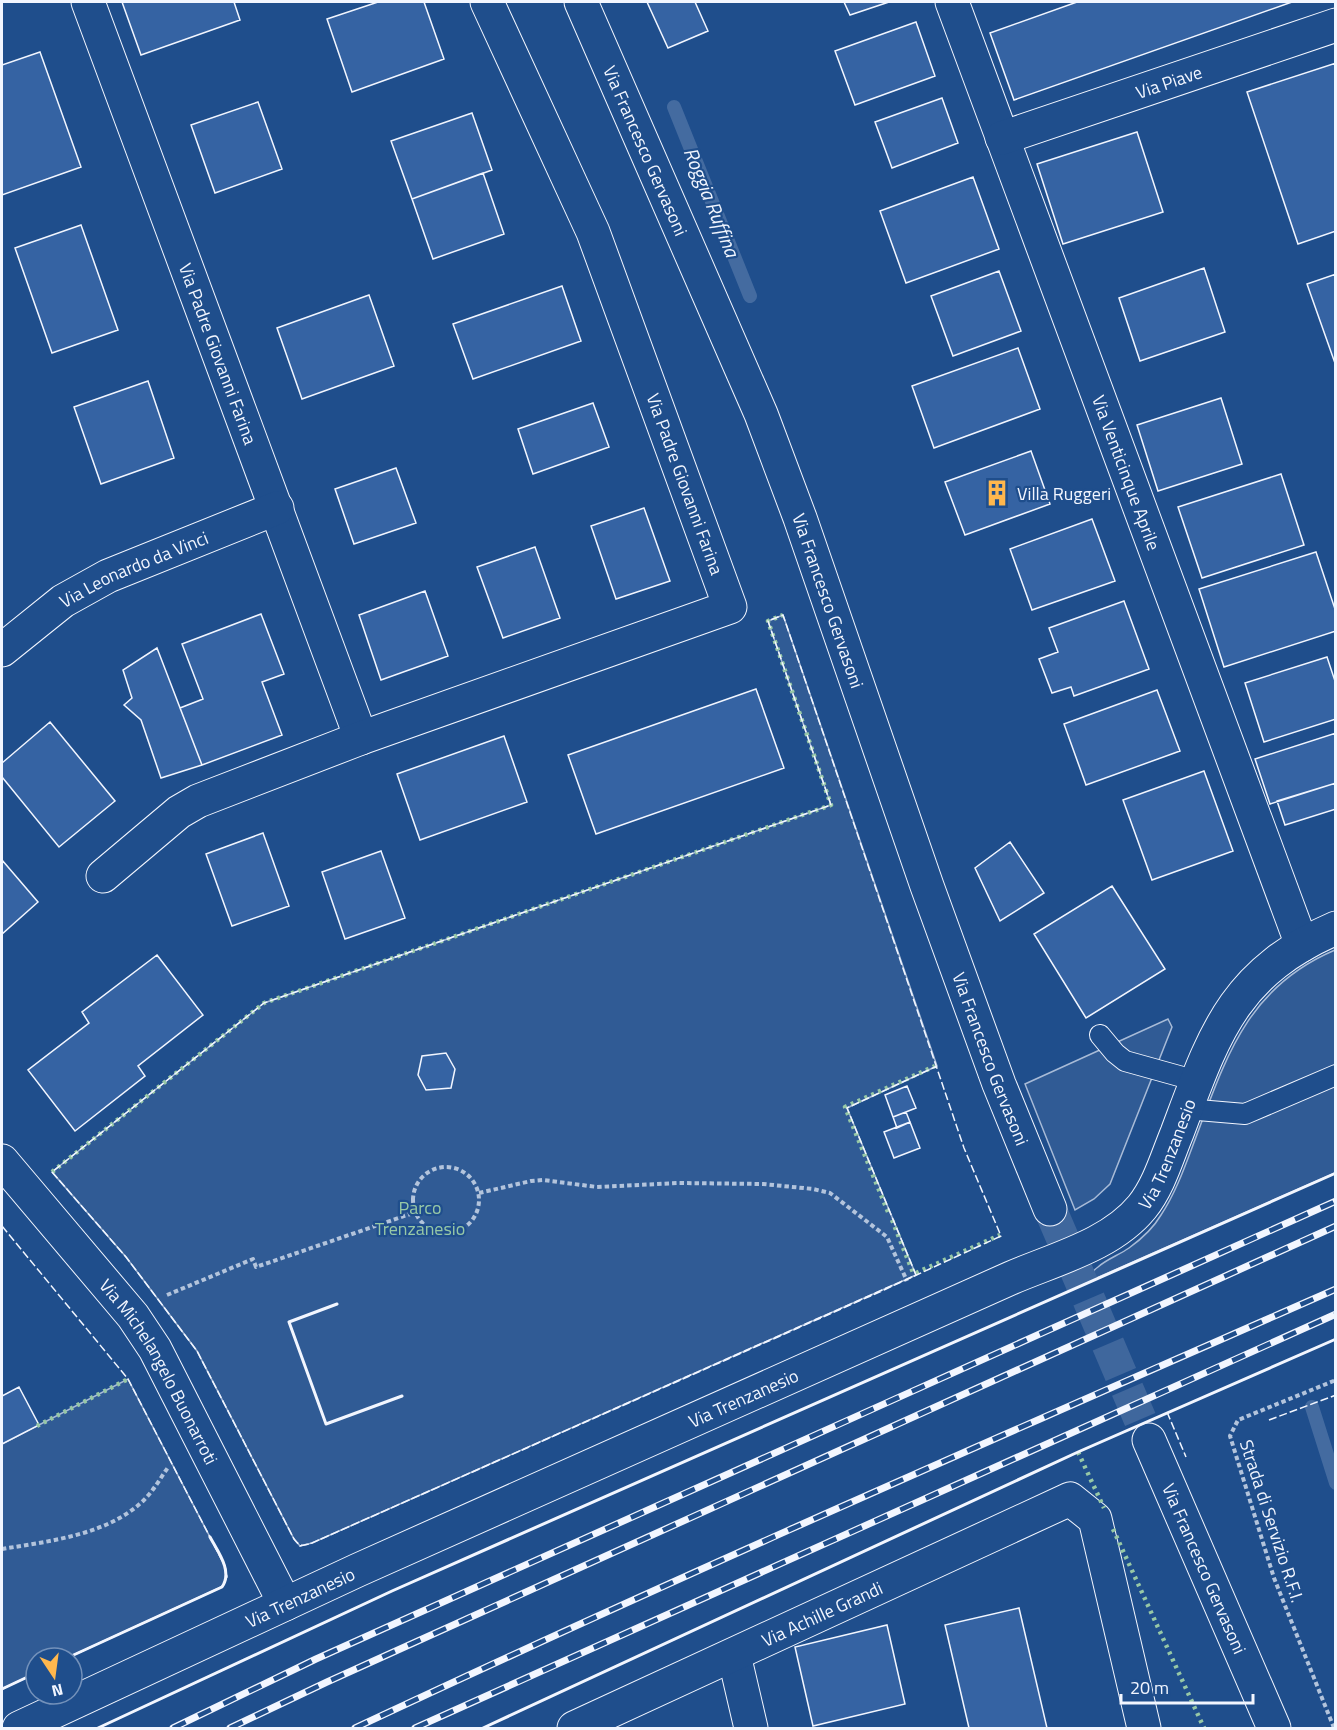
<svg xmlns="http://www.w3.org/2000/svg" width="1337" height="1730" viewBox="0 0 1337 1730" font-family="'Titillium Web',sans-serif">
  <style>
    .green { fill: #305b95; stroke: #a8bbd7; stroke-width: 1.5 }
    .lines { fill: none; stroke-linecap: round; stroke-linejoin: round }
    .stream { stroke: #446ba0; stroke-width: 14 }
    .building { fill: #3563a3; stroke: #f2f6ff; stroke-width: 1.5 }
    .secondary-tunnel { stroke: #3f679d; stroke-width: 33; stroke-dasharray: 33 16; stroke-linecap: butt }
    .lane-casing { stroke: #f2f6ff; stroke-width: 22 }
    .street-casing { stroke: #f2f6ff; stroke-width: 35 }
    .secondary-casing { stroke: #f2f6ff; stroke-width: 35 }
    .path { stroke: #b3c4dc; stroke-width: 4; stroke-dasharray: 4.5 3; stroke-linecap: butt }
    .lane { stroke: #1f4e8c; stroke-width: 20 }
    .street { stroke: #1f4e8c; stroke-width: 33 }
    .secondary { stroke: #1f4e8c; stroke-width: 33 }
    .rail-casing { stroke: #f2f6ff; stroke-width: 7 }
    .rail { stroke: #1f4e8c; stroke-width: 4.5; stroke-dasharray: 14; stroke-linecap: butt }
    .hedge { stroke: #97c8a6; stroke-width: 4.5; stroke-dasharray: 3 4.5; stroke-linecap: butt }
    .fence { stroke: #f2f6ff; stroke-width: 1.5; stroke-dasharray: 8 3; stroke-linecap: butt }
    .wall { stroke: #f2f6ff; stroke-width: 3 }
    .labels { text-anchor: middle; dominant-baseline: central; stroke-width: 4.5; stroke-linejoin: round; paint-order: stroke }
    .street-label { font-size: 18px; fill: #f2f6ff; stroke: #1f4e8c }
    .poi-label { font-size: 18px; fill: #f2f6ff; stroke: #1f4e8c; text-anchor: start }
    .park-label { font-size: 18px; fill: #97c8a6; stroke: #1f4e8c }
    .water-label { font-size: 20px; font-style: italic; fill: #f2f6ff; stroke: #1f4e8c }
  </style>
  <rect width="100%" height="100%" fill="#1f4e8c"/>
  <path class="green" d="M783,615L937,1066L847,1108L916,1275L312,1543L300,1546L294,1539L197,1351L126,1257L52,1172L264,1003L831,805L768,621Z
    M1335,950V1173L1083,1284C1088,1278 1092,1271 1098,1267C1107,1259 1119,1255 1129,1248C1140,1240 1154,1227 1161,1215C1175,1194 1184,1169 1193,1145C1225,1061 1245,988 1335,950Z
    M1168,1019L1172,1027L1110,1184L1094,1199L1075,1210L1025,1084Z
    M128,1379L225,1566C227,1575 228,1583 219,1588L67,1658H36V1673L2,1689V1444Z"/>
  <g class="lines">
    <path class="stream" d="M674,107L750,296
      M1312,1407L1336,1483"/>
  </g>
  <path class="building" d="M122,2H234L240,20L141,55Z
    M378,2H424L444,59L352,92L327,19Z
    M647,2H695L708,31L668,48Z
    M844,2H889L850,15Z
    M1077,2H1292L1014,100L990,33Z
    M916,22L935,76L855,105L835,51Z
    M40,52L81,167L2,195V65Z
    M1336,63V231L1298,244L1247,92Z
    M942,98L958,143L892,168L875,122Z
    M258,102L282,169L215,193L191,125Z
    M472,113L492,170L412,199L391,141Z
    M1137,132L1163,212L1063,244L1037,164Z
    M483,173L504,234L433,259L412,199Z
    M973,177L999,249L906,283L880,211Z
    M81,225L118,330L52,353L15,248Z
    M1204,268L1225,332L1140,361L1119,298Z
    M999,271L1021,331L953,356L931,296Z
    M1336,274V366L1307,284Z
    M562,286L581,341L473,379L453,324Z
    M369,295L394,366L302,399L277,328Z
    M1018,348L1040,409L934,448L912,386Z
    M148,381L174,458L101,484L74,407Z
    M1221,398L1242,464L1158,491L1137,425Z
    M593,403L609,447L533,474L518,429Z
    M1031,451L1050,504L965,535L945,482Z
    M396,468L416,523L354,544L335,489Z
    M1281,474L1304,545L1202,578L1178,507Z
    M644,508L670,581L616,599L591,526Z
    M1092,519L1115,581L1032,610L1010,549Z
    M535,547L560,618L503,638L477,567Z
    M1316,552L1336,612V631L1224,667L1199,589Z
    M425,591L448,656L381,680L359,615Z
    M1124,601L1149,669L1074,696L1071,687L1052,693L1039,659L1058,652L1049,628Z
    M261,614L284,674L262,682L282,735L202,765L180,708L203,699L182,644Z
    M157,648L202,765L161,778L141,720L124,705L132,698L123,670Z
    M1327,657L1336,684V719L1264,742L1245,683Z
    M756,689L784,768L596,834L568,755Z
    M1157,690L1180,751L1086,785L1064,724Z
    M50,722L115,801L59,847L2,777V763Z
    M1336,733V783L1270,804L1255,759Z
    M504,736L527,802L420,840L397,774Z
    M1204,771L1233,851L1152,880L1123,800Z
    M1336,783V809L1285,825L1277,801Z
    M263,833L289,906L232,926L206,854Z
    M1010,842L1044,893L1000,921L975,868Z
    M381,851L405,918L345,939L322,872Z
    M2,860L38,902L2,934Z
    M1112,886L1165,969L1086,1018L1034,934Z
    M157,955L203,1015L138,1066L145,1076L75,1131L28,1070L89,1023L82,1012Z
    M446,1053L455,1069L451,1088L426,1090L418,1075L422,1056Z
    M907,1086L916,1108L893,1117L885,1095Z
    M906,1112L910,1122L897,1128L893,1117Z
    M910,1122L920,1148L894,1158L884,1132Z
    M19,1387L39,1425L2,1444V1396Z
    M1019,1608L1047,1728H969L945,1625Z
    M887,1625L905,1704L813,1726L795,1647Z"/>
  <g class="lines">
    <path class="secondary-tunnel" d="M1050,1209L1149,1440"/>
    <g class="lane-casing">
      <path id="lane" d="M1100,1035L1115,1053L1125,1061L1197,1081
        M1186,1109L1245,1114L1336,1075"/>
    </g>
    <g class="street-casing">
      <g id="street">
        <path id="s1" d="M88,2L361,738"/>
        <path id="s2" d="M952,2L1302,945"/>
        <path id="s3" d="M1002,138L1336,25"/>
        <path id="s4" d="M2,650L63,601L108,576L277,508"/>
        <path d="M103,876L179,812L198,801L361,738L730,607L593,232L487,2"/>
        <path id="s5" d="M2,1161L133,1316L155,1349L285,1604"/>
        <path d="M734,1655L751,1728"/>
        <path id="s6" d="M19,1728L358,1570L1011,1278C1055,1259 1111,1245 1142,1207C1159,1186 1167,1157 1177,1133C1214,1035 1232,973 1336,928"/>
        <path id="s7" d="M574,1728L1070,1499L1095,1519L1144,1728"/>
      </g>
    </g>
    <g class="secondary-casing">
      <g id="secondary">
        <path id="s8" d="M581,2L761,414L800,518L927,886L999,1084L1050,1209"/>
        <path id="s9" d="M1149,1440L1274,1728"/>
      </g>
    </g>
    <path class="path" d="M413 1200a33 33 0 1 1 66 0a33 33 0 1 1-66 0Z
      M479,1193L531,1181L543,1180L597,1187L678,1183L763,1184L813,1189L830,1193L887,1237L907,1281
      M167,1295L253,1259L256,1267L416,1212
      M2,1549C50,1541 108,1535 144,1500C154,1490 161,1477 169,1466
      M1334,1728L1274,1578L1230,1436L1238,1420L1336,1380"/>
    <use href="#lane" class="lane"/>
    <use href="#street" class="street"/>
    <use href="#secondary" class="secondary"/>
    <g class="rail-casing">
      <path id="rail" d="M173,1728L316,1659L1336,1201
        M230,1728L327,1682L1336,1226
        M355,1728C679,1576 1008,1433 1336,1289
        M415,1728L1336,1314"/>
    </g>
    <use href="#rail" class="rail"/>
    <path class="hedge" d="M52,1172L264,1003L831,805L768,621L783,615
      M888,1212L845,1107L935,1066
      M892,1220L914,1275
      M916,1273L1000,1235
      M37,1426L128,1379
      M1078,1452L1104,1508
      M1113,1529L1204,1728"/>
    <path class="fence" d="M52,1172L126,1257L197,1351L294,1539L300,1546L312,1543L884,1290L1001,1236L964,1148L783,615L768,621L831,805L264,1003L52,1172L126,1257L197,1351L294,1539C300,1547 304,1546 312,1543L916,1275L847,1108L937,1066
      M2,1226L128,1379L225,1566L227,1577L222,1587L67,1658
      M1167,1412L1186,1457
      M1269,1420L1336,1395
      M2,1689L36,1673"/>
    <path class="wall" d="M337,1304L289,1322L326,1424L402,1396
      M67,1658L222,1587C233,1571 218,1552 210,1537
      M2,1689L36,1673
      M98,1728L392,1591L1336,1173
      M483,1728L1078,1452L1336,1339"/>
  </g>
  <defs>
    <g id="building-bare" transform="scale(2.07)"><path d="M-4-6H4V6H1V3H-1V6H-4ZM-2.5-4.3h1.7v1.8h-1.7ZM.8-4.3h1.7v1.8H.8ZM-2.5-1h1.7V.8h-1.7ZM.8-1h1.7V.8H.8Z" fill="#ffb74d" stroke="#1f4e8c" stroke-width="2.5" paint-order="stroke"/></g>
  </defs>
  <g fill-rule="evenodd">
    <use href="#building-bare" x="997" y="493"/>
  </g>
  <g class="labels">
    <g class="street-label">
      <text stroke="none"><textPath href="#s3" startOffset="176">Via Piave</textPath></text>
      <text stroke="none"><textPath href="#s8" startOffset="162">Via Francesco Gervasoni</textPath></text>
      <text stroke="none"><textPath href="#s1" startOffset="375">Via Padre Giovanni Farina</textPath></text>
      <text stroke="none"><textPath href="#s2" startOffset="502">Via Venticinque Aprile</textPath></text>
      <text transform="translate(685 484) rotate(70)">Via Padre Giovanni Farina</text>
      <text stroke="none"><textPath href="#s4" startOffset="156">Via Leonardo da Vinci</textPath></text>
      <text stroke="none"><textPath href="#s8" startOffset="648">Via Francesco Gervasoni</textPath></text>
      <text stroke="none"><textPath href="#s8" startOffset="1134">Via Francesco Gervasoni</textPath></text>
      <text stroke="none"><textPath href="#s6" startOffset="1299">Via Trenzanesio</textPath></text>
      <text stroke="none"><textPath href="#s5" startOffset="264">Via Michelangelo Buonarroti</textPath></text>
      <text stroke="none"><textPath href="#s6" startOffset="796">Via Trenzanesio</textPath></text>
      <text transform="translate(1272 1521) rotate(72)">Strada di Servizio R.F.I.</text>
      <text stroke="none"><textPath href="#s9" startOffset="140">Via Francesco Gervasoni</textPath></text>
      <text stroke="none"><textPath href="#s6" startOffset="310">Via Trenzanesio</textPath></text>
      <text stroke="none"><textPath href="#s7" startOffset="273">Via Achille Grandi</textPath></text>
    </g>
    <g class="poi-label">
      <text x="1017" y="493">Villa Ruggeri</text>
    </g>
    <g class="park-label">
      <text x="420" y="1207">Parco<tspan x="420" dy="21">Trenzanesio</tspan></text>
    </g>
    <g class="water-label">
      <text transform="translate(712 202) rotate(68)">Roggia Ruffina</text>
    </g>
  </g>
  <rect width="1337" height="1730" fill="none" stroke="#f2f6ff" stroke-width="6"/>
  <g transform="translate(54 1676) rotate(167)"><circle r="28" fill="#1f4e8c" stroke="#7391ba" stroke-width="1.5"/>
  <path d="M0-4.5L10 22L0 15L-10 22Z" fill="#ffb74d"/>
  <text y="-9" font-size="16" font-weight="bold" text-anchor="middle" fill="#f2f6ff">N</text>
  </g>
  <path d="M1121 1694v9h132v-9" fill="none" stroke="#f2f6ff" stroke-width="3"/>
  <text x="1130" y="1694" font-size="18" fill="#f2f6ff" stroke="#1f4e8c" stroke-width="4.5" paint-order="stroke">20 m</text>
</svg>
